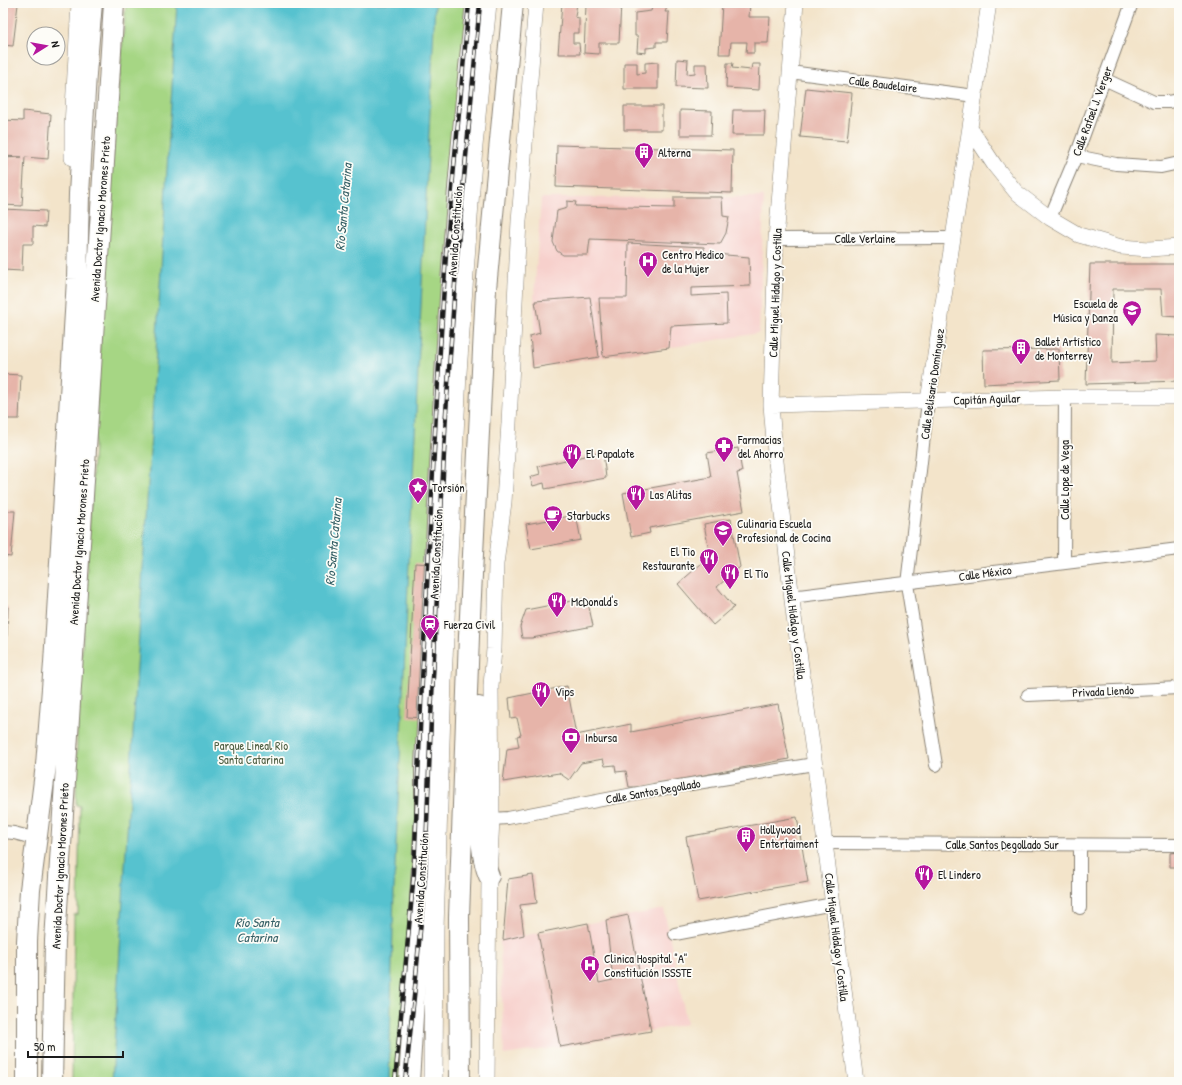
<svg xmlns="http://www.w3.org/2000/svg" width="1182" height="1085" viewBox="0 0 1182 1085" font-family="'Patrick Hand',sans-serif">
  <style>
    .built { fill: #f7d0cc }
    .green { fill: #a6d684; stroke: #617950 }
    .water { fill: #56c2cf; stroke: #396f76 }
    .building { fill: #e6b4a9 }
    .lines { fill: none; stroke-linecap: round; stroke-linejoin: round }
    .minor-casing { stroke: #888073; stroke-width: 14 }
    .tertiary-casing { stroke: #888073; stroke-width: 16 }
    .primary-casing { stroke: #888073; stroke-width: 20 }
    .trunk-casing { stroke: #888073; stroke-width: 22 }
    .minor { stroke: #fff; stroke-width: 12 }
    .tertiary { stroke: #fff; stroke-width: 15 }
    .primary { stroke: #fff; stroke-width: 19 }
    .trunk { stroke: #fff; stroke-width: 20 }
    .rail-casing { stroke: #1c1c1c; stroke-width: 4.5 }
    .rail { stroke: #fdfcf7; stroke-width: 3; stroke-dasharray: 9; stroke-linecap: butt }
    .labels { text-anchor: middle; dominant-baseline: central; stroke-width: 3.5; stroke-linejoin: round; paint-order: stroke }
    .street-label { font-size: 12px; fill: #1c1c1c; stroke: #fdfcf7 }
    .poi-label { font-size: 12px; fill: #1c1c1c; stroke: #fdfcf7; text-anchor: start }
    .park-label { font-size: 12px; fill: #4c5d40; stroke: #fdfcf7 }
    .water-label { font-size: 13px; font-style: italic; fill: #335e64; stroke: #fdfcf7 }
  </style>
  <rect width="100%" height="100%" fill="#fdfcf7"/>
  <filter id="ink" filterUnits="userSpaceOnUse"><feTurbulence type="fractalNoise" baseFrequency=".025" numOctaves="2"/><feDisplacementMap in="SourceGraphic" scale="8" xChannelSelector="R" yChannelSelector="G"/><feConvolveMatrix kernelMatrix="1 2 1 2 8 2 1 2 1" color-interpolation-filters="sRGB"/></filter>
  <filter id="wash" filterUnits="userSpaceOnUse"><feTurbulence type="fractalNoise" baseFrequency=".012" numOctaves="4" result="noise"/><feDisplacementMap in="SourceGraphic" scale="16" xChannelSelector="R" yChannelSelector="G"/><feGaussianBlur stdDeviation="0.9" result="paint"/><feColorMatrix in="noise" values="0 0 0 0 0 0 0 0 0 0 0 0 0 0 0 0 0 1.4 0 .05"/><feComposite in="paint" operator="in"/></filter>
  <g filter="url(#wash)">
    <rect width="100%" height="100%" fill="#f3e4ca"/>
    <path class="built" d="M764,197L759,333L642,352L603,357L533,368L530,336L534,335V299L541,198Z
      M664,909L687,1024L560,1047L504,1055L500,940Z"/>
    <path class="green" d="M126,3H474L404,1082H72L74,915L78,914L80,806L76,805L77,736L108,206Z"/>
    <path class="water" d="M177,3H435L394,889L389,1082H112Z"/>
    <g id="blocks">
      <path class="building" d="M3,3L18,4L13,46L3,45Z
        M562,3H577L575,17L579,18V33H573V43H579L580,54H558Z
        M607,3H621L619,43H599V54L584,53L586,5H608Z
        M653,3H663L668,5L665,12H669L667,42H656V47L646,48V53L637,52L638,36H635V13L651,11Z
        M722,3H750L749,17H770L768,43H754V53H746L747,42H731L730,54H719Z
        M677,59L688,60L687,74L695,73V64H707L708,88L676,87Z
        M658,62V89H624V63H637V74L645,73V63Z
        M727,63H733L732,68L751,70L752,64H760L759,90L726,88Z
        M806,88L852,93L847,141L800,137Z
        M624,106H662V130H624Z
        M680,110L712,111L711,135H680Z
        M733,110H765L764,135H732Z
        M23,111L51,114L48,159L25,157L22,206L3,205L4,158L22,157L3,156V120L23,121Z
        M557,145L733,150L732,193L556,187Z
        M674,197H722L723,216L729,217L726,233L720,244L590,239L588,255H563L557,251L553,242L557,211L567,208V201L576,202L575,206L674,208Z
        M3,209L46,211L45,227L33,226V244H23L22,271L3,270Z
        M628,243L704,247V253L749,257L750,286L691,288V296L726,294L727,323L671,326L669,348L603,357L599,298H627Z
        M1090,264H1179V317L1163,316L1161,289H1113L1112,363L1156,361L1155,335L1179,336V381L1086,384Z
        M590,297L599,357L533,368L530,336L540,333L535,301Z
        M1059,349L1060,380L984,384L983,350Z
        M3,374L21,375L19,419H3Z
        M738,448L742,472L737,473L744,511L649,528L650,533L631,537L623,493L711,477L707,453Z
        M603,452L606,478L545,489L544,483L533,486L530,477L540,474L538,466Z
        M3,511H15L11,557L3,556Z
        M576,515L581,540L531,549L526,524Z
        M731,519L740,567L717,587L734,607L713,625L678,584L710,556L704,524Z
        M415,563L452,565L444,719L407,717Z
        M587,598L593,626L532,638H522L520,627L526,610Z
        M3,606L8,607L7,636H3Z
        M567,686L576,735L631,724V732L778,704L789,759L641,787H629L626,771L616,772L615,765L605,766L603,759L581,763L569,780L559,773L503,782L507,749L519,747L517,736L521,735L517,718L511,719L509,698Z
        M797,817L808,882L698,901L686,837Z
        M1179,852V867H1170V853Z
        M533,875L537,903L520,905L524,935L503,940L508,879Z
        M628,915L651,1031L560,1047L538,933L588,923L599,983L613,980L606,920Z"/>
    </g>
  </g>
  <g filter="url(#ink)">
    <use href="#blocks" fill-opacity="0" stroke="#888073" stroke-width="1"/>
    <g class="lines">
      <g class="minor-casing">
        <path id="minor" d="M790,72L975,96
          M1104,79L1154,102H1168L1179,100
          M1076,156L1116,164L1161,167L1179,163
          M1050,218L1076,156L1132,3
          M776,239L953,238
          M928,401L907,584L936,765
          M1064,562L1065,397
          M791,597C921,582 1050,564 1179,549
          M1028,695L1179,688
          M492,819L508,818L654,790L814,764
          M3,832L14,833L37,839
          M825,843L1179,845
          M1080,845V908
          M675,934L833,904"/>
      </g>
      <g class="tertiary-casing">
        <path id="tertiary" d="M796,3L776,239L771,405L775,453L794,617L813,751L856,1082
          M970,128L995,166L1016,192L1050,218L1079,235L1121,247L1149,249L1179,247
          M72,158V126L79,3
          M928,401L989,3
          M771,405L1065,397H1179
          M487,1082L489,876L492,819L491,686L494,649L496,564L504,502L509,423L519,221L536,3"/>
      </g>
      <g class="primary-casing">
        <path id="primary" d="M433,1082L434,929L442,680L457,373L473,146L487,3"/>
      </g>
      <g class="trunk-casing">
        <path id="trunk" d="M479,707C480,737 480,767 480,797C481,823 479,852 489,876
          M27,1082V941L30,890L46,765L54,663L77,279L79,194L86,74L92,3
          M52,1082L55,941L114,3
          M409,1082L425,817V766C438,512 447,256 476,3
          M460,1082L459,917L469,636L486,289L513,3"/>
      </g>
      <use href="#minor" class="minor"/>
      <use href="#tertiary" class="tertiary"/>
      <use href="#primary" class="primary"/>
      <use href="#trunk" class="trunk"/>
      <g class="rail-casing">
        <path id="rail" d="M395,1082L414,872L422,681L436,413L446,254L469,3
          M405,1082L415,987L425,876L431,718L446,413L457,255L480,3"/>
      </g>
      <use href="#rail" class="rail"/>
    </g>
  </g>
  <defs>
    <g id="building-pin" transform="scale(1)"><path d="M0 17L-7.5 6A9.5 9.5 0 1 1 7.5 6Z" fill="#b5179e" stroke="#fdfcf7"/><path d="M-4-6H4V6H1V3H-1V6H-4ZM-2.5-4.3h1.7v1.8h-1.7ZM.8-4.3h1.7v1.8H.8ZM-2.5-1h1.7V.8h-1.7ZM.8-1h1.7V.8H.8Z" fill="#fff"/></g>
    <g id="hospital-pin" transform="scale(1)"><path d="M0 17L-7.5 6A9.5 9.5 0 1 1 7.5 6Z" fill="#b5179e" stroke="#fdfcf7"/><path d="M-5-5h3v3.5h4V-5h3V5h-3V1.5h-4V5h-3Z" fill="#fff"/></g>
    <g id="school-pin" transform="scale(1)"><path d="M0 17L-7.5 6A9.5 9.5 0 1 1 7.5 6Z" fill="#b5179e" stroke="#fdfcf7"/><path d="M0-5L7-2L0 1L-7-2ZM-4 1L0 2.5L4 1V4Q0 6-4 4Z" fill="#fff"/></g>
    <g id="pharmacy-pin" transform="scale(1)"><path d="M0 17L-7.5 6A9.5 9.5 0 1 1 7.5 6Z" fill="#b5179e" stroke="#fdfcf7"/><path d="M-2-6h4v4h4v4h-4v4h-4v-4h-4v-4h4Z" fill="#fff"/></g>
    <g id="restaurant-pin" transform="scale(1)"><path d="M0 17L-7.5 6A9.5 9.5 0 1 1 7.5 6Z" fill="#b5179e" stroke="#fdfcf7"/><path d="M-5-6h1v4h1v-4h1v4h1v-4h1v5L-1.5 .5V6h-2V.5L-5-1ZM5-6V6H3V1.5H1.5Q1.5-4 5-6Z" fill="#fff"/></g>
    <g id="sight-pin" transform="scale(1)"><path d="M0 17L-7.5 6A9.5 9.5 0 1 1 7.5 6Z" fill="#b5179e" stroke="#fdfcf7"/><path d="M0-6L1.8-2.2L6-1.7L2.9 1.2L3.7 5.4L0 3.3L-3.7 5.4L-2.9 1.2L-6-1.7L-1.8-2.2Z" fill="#fff"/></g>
    <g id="cafe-pin" transform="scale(1)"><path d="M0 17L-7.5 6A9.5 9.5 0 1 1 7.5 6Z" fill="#b5179e" stroke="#fdfcf7"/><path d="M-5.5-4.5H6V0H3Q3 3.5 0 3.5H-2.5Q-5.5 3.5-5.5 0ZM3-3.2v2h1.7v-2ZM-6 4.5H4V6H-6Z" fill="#fff"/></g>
    <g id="station-pin" transform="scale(1)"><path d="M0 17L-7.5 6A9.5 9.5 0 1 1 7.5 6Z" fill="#b5179e" stroke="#fdfcf7"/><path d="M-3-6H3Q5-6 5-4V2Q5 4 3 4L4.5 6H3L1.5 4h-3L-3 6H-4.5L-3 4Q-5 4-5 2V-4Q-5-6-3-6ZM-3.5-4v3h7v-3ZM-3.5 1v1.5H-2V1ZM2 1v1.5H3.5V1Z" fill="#fff"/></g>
    <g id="bank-pin" transform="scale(1)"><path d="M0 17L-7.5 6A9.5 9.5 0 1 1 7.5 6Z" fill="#b5179e" stroke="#fdfcf7"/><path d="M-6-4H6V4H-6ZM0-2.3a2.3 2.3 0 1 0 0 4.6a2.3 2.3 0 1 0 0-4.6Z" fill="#fff"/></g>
  </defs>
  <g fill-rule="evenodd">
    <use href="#building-pin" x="644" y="152"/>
    <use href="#hospital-pin" x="648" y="261"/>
    <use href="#school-pin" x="1132" y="310"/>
    <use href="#building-pin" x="1021" y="348"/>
    <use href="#pharmacy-pin" x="724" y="446"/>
    <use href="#restaurant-pin" x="572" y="453"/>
    <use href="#sight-pin" x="418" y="487"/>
    <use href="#restaurant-pin" x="636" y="494"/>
    <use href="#cafe-pin" x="553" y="515"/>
    <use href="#school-pin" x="723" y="530"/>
    <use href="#restaurant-pin" x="709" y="558"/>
    <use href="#restaurant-pin" x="730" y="573"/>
    <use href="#restaurant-pin" x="557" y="601"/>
    <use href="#station-pin" x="430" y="624"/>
    <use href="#restaurant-pin" x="541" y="691"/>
    <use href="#bank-pin" x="571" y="737"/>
    <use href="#building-pin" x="746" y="836"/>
    <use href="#restaurant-pin" x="924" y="874"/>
    <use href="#hospital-pin" x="590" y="965"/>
  </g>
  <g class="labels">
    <g class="street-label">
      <text transform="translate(883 84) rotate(7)">Calle Baudelaire</text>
      <text transform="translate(1092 111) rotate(-70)">Calle Rafael J. Verger</text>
      <text transform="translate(100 219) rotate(-86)">Avenida Doctor Ignacio Morones Prieto</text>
      <text transform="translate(455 231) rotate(-86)">Avenida Constitución</text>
      <text x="865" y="238">Calle Verlaine</text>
      <text transform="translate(775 293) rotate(-88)">Calle Miguel Hidalgo y Costilla</text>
      <text transform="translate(932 384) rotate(-82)">Calle Belisario Domínguez</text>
      <text transform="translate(987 399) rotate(-2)">Capitán Aguilar</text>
      <text transform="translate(1064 480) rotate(-90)">Calle Lope de Vega</text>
      <text transform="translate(79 542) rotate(-86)">Avenida Doctor Ignacio Morones Prieto</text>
      <text transform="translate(436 554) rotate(-87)">Avenida Constitución</text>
      <text transform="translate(985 573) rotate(-8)">Calle México</text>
      <text transform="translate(794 615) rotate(83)">Calle Miguel Hidalgo y Costilla</text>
      <text transform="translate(1103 691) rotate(-3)">Privada Liendo</text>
      <text transform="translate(653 791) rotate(-10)">Calle Santos Degollado</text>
      <text x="1002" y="844">Calle Santos Degollado Sur</text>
      <text transform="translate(60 866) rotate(-87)">Avenida Doctor Ignacio Morones Prieto</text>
      <text transform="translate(421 878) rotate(-86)">Avenida Constitución</text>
      <text transform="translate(837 937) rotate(83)">Calle Miguel Hidalgo y Costilla</text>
    </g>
    <g class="poi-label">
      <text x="658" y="152">Alterna</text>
      <text x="662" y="254">Centro Medico<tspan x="662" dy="14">de la Mujer</tspan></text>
      <text x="1118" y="303" text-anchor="end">Escuela de<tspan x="1118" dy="14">Música y Danza</tspan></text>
      <text x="1035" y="341">Ballet Artístico<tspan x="1035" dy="14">de Monterrey</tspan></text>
      <text x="738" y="439">Farmacias<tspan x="738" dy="14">del Ahorro</tspan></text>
      <text x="586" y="453">El Papalote</text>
      <text x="432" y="487">Torsión</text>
      <text x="650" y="494">Las Alitas</text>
      <text x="567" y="515">Starbucks</text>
      <text x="737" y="523">Culinaria Escuela<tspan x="737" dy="14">Profesional de Cocina</tspan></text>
      <text x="695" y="551" text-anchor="end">El Tio<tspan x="695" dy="14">Restaurante</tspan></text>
      <text x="744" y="573">El Tío</text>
      <text x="571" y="601">McDonald's</text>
      <text x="444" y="624">Fuerza Civil</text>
      <text x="555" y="691">Vips</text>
      <text x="585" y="737">Inbursa</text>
      <text x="760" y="829">Hollywood<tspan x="760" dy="14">Entertaiment</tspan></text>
      <text x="938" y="874">El Lindero</text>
      <text x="604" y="958">Clinica Hospital "A"<tspan x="604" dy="14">Constitución ISSSTE</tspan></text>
    </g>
    <g class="park-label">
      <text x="251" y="745">Parque Lineal Río<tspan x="251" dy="14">Santa Catarina</tspan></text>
    </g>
    <g class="water-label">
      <text transform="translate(343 207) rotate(-85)">Río Santa Catarina</text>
      <text transform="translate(333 542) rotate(-85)">Río Santa Catarina</text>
      <text x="257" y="922">Río Santa<tspan x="257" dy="15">Catarina</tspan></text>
    </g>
  </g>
  <rect width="1182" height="1085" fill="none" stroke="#fdfcf7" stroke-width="16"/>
  <g transform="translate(46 46) rotate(79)"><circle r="19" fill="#fdfcf7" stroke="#a3a29f"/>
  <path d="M0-3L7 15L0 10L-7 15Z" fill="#b5179e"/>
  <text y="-6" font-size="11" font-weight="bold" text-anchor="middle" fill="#1c1c1c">N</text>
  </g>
  <path d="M28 1051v6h95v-6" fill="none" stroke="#1c1c1c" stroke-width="2"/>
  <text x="34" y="1051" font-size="12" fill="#1c1c1c" stroke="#fdfcf7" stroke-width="3" paint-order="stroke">50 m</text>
</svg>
